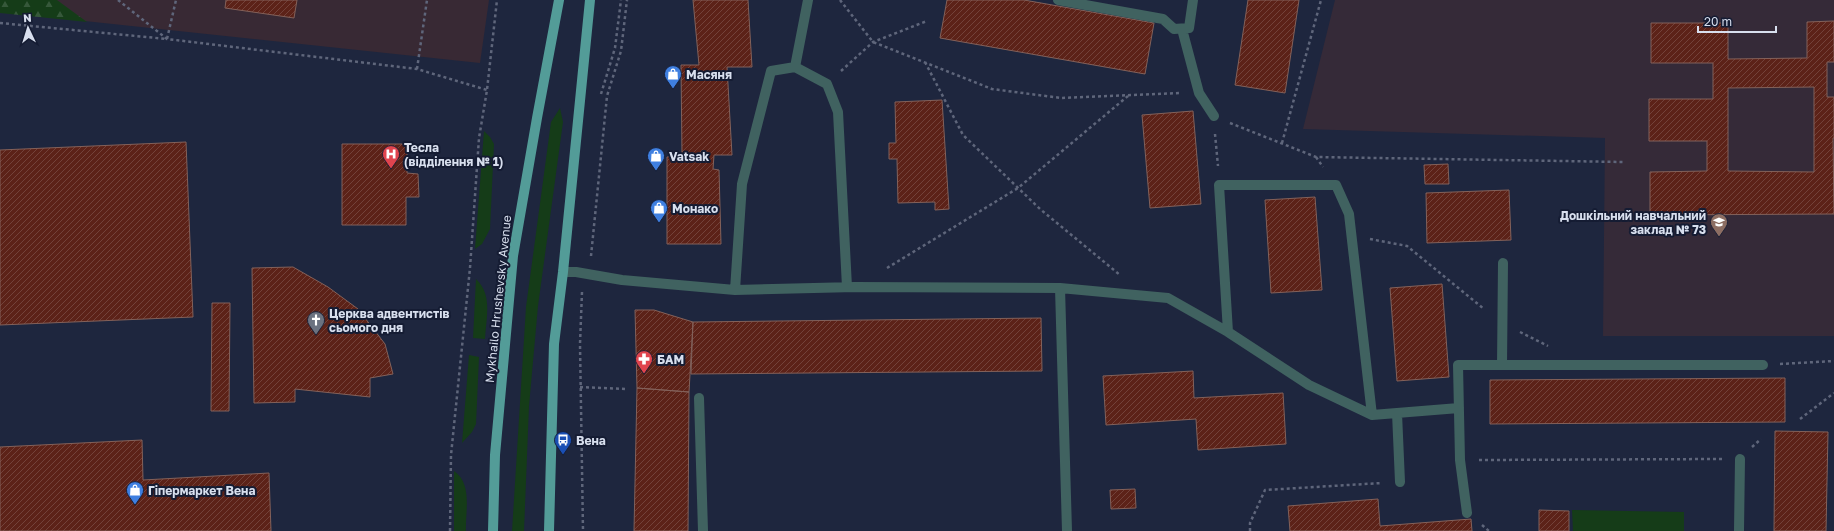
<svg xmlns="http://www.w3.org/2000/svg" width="1834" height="531" viewBox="0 0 1834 531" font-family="'Golos Text',sans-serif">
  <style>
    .education { fill: #352a38 }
    .medical { fill: #382934 }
    .grass { fill: #153c18 }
    .forest { fill: url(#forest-firs) }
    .building { fill: url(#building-hatch); stroke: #83615a; fill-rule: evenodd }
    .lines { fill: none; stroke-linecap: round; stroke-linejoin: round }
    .path { stroke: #5f667b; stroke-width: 2.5; stroke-dasharray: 3 3; stroke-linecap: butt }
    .minor { stroke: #406260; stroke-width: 10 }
    .major { stroke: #539c98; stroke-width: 10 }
    .labels { text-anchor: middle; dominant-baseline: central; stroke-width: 4; stroke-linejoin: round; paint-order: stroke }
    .poi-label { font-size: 12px; font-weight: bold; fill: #d8dfee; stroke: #151c33; text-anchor: start }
    .street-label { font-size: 12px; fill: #d8dfee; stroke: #151c33 }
  </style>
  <defs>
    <pattern id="forest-firs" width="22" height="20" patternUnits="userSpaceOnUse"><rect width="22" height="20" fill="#153c18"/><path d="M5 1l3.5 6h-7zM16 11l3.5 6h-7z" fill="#36583a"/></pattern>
    <pattern id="building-hatch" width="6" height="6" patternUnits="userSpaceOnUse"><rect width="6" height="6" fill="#5c2218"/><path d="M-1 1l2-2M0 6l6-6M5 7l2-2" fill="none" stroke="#73423a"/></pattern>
  </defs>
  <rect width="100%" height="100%" fill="#1e263e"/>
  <path class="education" d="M1335,0H1834V336H1603L1605,138L1303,129Z"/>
  <path class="medical" d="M0,0H489L480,63L0,12Z"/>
  <path class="grass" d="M560,108L563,122L538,306L529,406L524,531H512L526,307L551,122Z
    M484,131L490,137L494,144L490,229L482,244L475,249Z
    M476,279C493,295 486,318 485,339L473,338Z
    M469,355L479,357L476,424L472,432L462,443Z
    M454,471C473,484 465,512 466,531H454Z
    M1572,510L1684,512V531H1573Z"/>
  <path class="forest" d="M0,0H57L87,22L0,13Z"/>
  <path class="building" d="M226,0H297L294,18L225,8Z
    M693,0H748L752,67H727L732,155H714L713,169L719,170L721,244H667V157L682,155L681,65H699Z
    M947,0H1024L1154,23L1145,74L940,38Z
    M1248,0H1299L1285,93L1235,85Z
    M1834,21V62H1827V97H1834V138H1833L1834,214L1650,215V172L1707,171V141H1649V99H1713V63H1651V23H1728V59L1807,58V22ZM1814,87V172L1728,171V88Z
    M942,100L949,209L935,210V202L898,203L897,159H889V143H896L895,102Z
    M1193,111L1201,204L1150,208L1142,115Z
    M186,142L193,317L0,325V150Z
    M342,144H407V173L418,174L419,197H406V225H342Z
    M1448,164L1449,184H1425L1424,165Z
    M1509,190L1511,240L1427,243L1426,193Z
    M1315,197L1322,290L1271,293L1265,200Z
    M293,267L328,287L358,309L385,344L393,374L370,378V397L295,389V402L254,403L252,268Z
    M1442,284L1449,377L1397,381L1390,288Z
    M212,303H230L229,411H211Z
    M635,310H654L693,322L689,392L637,388Z
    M1041,318L1042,371L691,374L693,322Z
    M1193,371L1194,398L1283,393L1286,444L1198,450L1196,419L1106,425L1103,376Z
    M1785,378V422L1490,424V380Z
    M637,388L689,392L688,531H634Z
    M1775,431L1828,432L1826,531H1774Z
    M142,440L143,480L269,473L271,531H0V447Z
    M1135,489L1136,508L1111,509L1110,490Z
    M1378,499L1380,526L1471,519L1472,531H1290L1288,506Z
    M1539,510L1569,511V531H1539Z"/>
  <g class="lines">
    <path class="path" d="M118,0L167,39L417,69L487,90
      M840,0L873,42L992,89L1061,98L1181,93
      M0,23L167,39L176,0
      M925,62L963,135L1040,209L1120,275
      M417,69L427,0
      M841,71L873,42L927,21
      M601,94L615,48L621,0
      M1230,123L1316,157L1624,162
      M1215,134L1218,166
      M1282,143L1321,0
      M1316,157L1323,167
      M1370,239L1407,246L1484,309
      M591,256L607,96L621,51L627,0
      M887,268L1018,188L1128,96
      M582,292L580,344L583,531
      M1520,332L1548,346
      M1780,364L1834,361
      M580,387L626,389
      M1800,419L1834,393
      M1752,447L1761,439
      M1479,460L1722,459
      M1482,525L1489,531
      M450,531L451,455L470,268L479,138L487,90L497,0
      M1250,531V523L1265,490L1382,483"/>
    <path class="minor" d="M1058,0L1163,19L1174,29L1189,28L1193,0
      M1182,29L1199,93L1214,116
      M795,67L808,0
      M563,272H576L622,280L735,290L855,287L1060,288L1168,298L1228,332L1309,385L1372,415L1349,214L1336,185H1219L1228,332
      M1060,288L1067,531
      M735,290L742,184L771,71L795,67L827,84L838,112L847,287
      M1502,365L1503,263
      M699,398L703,531
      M1397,413L1400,482
      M1372,415L1459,408
      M1467,513L1460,460L1458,365H1763
      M1739,531L1740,459"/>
    <path class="major" d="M493,531L495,455L513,256L537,118L559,0
      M549,531L554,344L563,272L590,0"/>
  </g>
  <defs>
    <g id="shop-pin" transform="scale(0.9)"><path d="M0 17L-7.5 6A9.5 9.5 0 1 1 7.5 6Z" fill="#3f7fe0" stroke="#151c33"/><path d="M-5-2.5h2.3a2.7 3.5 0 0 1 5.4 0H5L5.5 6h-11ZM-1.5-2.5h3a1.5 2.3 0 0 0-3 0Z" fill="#fff"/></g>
    <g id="hospital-pin" transform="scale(0.9)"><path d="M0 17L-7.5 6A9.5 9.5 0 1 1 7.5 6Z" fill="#e0444e" stroke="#151c33"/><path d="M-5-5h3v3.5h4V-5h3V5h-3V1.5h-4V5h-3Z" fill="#fff"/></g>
    <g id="school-pin" transform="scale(0.9)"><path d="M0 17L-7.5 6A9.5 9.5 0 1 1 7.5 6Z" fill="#8d6e63" stroke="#151c33"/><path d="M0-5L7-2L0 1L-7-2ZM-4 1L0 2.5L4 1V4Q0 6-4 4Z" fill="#fff"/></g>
    <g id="church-pin" transform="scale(0.9)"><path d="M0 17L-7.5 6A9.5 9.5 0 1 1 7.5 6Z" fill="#6b7280" stroke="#151c33"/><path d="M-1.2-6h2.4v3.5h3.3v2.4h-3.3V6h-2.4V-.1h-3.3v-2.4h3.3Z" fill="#fff"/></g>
    <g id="pharmacy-pin" transform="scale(0.9)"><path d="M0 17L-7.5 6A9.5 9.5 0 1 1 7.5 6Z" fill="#e0444e" stroke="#151c33"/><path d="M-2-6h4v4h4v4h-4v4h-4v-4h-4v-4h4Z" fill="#fff"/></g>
    <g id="bus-pin" transform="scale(0.9)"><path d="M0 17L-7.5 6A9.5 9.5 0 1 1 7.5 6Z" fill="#1a4fb4" stroke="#151c33"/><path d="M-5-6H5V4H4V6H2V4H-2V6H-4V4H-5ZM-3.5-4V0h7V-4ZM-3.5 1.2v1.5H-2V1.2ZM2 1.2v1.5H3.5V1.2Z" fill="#fff"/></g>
  </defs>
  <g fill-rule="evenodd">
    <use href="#shop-pin" x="673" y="74"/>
    <use href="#hospital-pin" x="391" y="154"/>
    <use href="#shop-pin" x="656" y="156"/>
    <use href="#shop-pin" x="659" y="208"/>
    <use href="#school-pin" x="1719" y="222"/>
    <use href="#church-pin" x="316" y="320"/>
    <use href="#pharmacy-pin" x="644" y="359"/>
    <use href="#bus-pin" x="563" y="440"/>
    <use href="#shop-pin" x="135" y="490"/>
  </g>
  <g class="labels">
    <g class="poi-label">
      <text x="686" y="74">Масяня</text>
      <text x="404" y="147">Тесла<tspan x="404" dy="14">(відділення № 1)</tspan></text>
      <text x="669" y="156">Vatsak</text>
      <text x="672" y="208">Монако</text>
      <text x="1706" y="215" text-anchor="end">Дошкільний навчальний<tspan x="1706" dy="14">заклад № 73</tspan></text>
      <text x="329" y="313">Церква адвентистів<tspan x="329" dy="14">сьомого дня</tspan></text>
      <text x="657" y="359">БАМ</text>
      <text x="576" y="440">Вена</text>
      <text x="148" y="490">Гіпермаркет Вена</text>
    </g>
    <g class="street-label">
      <text transform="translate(498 299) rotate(-84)">Mykhailo Hrushevsky Avenue</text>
    </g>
  </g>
  <g transform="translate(28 28) rotate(356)" stroke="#151c33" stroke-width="3" paint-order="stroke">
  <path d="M0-3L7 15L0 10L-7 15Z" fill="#d8dfee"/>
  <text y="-6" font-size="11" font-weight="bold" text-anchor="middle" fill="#d8dfee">N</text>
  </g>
  <path d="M1698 26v6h78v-6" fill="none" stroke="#d8dfee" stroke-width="2"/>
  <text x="1704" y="26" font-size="12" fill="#d8dfee" stroke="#151c33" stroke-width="3" paint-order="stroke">20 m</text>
</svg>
